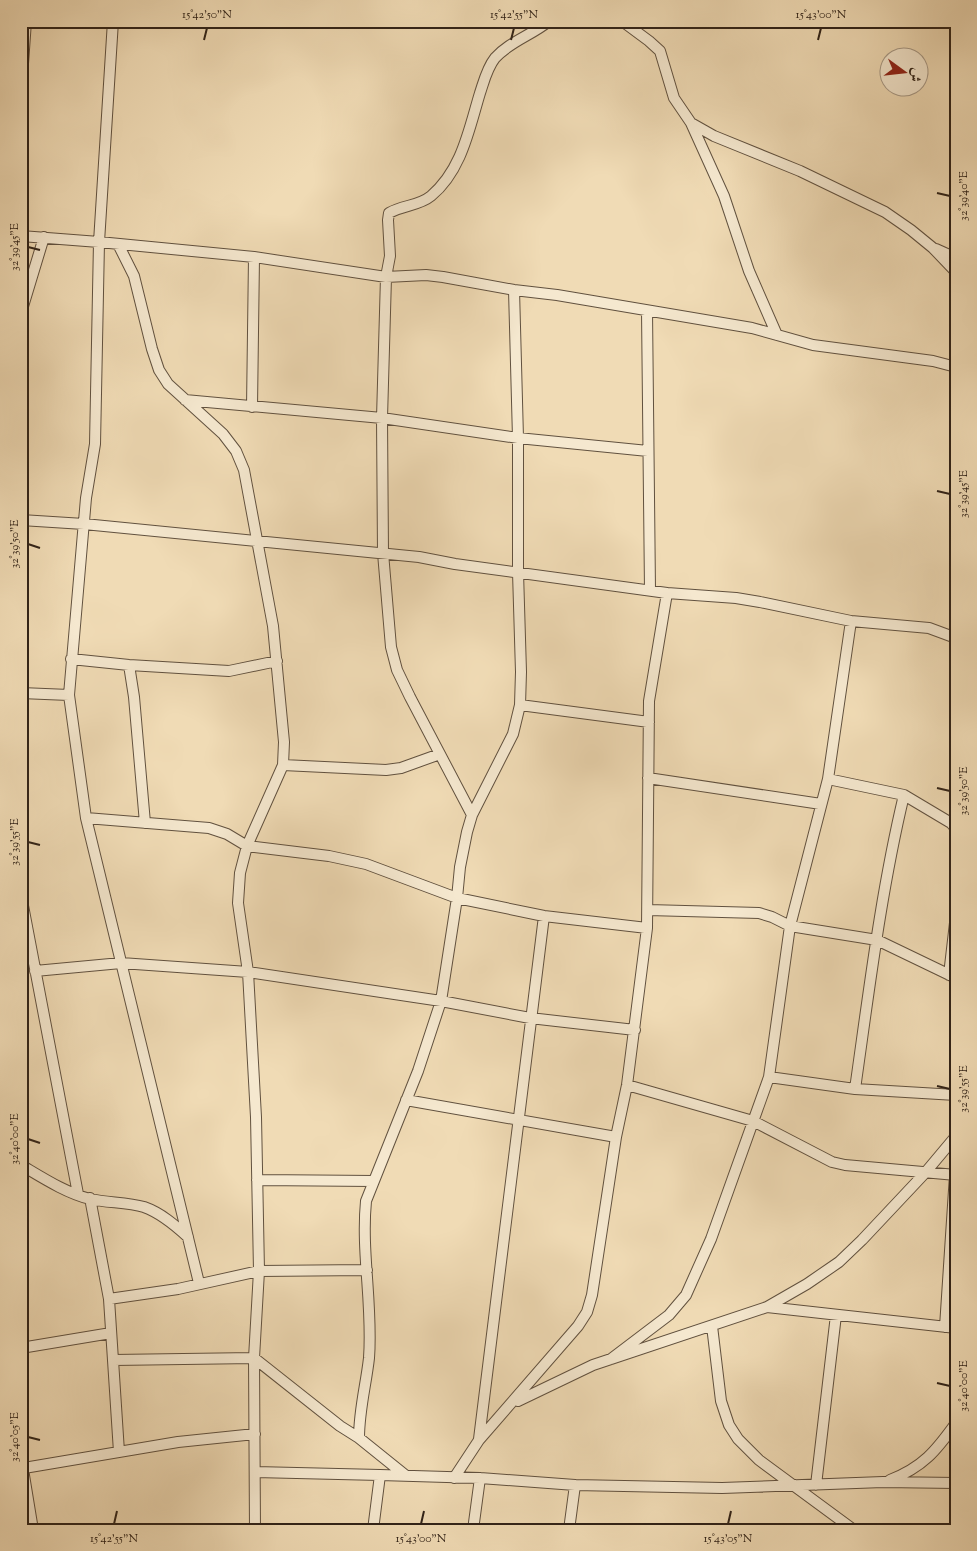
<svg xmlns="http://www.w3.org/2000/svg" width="977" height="1551" viewBox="0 0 977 1551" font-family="'Sorts Mill Goudy',Amiri,serif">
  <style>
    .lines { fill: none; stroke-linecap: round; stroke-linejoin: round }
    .minor-casing { stroke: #61513f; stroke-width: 12 }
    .minor { stroke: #f5e8cf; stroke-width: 10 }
    .ticks { fill: none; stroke: #312318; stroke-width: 2 }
    .neatline { fill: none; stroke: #312318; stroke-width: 2 }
    .ticks-label { font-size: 12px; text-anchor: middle; fill: #312318 }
  </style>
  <rect width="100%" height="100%" fill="#f0dbb5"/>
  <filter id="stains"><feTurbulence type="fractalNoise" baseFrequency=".004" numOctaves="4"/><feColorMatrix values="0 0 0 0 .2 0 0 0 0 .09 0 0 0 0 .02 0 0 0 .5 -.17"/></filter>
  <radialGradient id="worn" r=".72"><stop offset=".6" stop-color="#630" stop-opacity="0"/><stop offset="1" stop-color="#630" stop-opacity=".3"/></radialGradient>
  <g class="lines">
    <g class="minor-casing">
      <path id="minor" d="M113,21L99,242L95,444L86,498L69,695L86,818L199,1283
        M622,21L649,41L660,51L674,98L691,123L714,136L800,171L885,212L911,230L933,248L956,272
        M21,92L26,21
        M691,123L724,196L749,271L777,335
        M21,236L99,242L254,257L386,277L426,275L443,277L514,290L557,295L752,328L813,345L933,361L956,367
        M118,244L134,276L152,349L159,370L168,384L223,434L236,451L244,470L273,626L284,742L283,765L247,846L240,873L238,903L248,972L256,1117L259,1271L254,1358L255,1530
        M936,249L956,258
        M647,311L650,590
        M21,313L44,237
        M185,400L382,418L518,438L648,451
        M252,407L254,257
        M21,520L84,524L419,557L455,564L667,593L736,598L760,602L851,621L929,628L956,638
        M71,659L129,665L229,671L277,661
        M129,665L134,697L145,823
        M21,693L69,695
        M520,705L649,722
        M283,765L386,770L401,768L440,754
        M648,778L821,804
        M828,779L904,795L951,823L956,829
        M472,815L410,697L397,670L391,647L383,553L382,418L386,277L390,256L388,220L389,213C403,205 419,206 431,196C462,170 469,129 480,93C484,81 487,68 495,58C509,42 532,35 549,21
        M86,818L209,828L227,834L247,846L329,856L366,864L457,898L544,916L647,928
        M21,895L78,1194
        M648,910L759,913L772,917L790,926L877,940L956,978
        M35,971L121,963L248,972L441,1001L530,1018L635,1030
        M949,975L956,914
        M769,1077L855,1089L956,1095
        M627,1085L753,1121L832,1162L845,1165L956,1175
        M855,1089C869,991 881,891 904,795
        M406,1100L616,1137
        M21,1165C43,1178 66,1193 90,1199C108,1203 127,1202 144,1207C161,1213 175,1225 188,1237
        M257,1180L374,1181
        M90,1198L109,1299L119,1452
        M109,1299L178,1289L259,1271L367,1270
        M767,1307L956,1328
        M712,1326L721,1401L729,1425L738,1439L759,1460L854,1530
        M945,1327L955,1175
        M21,1348L111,1333
        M611,1359L669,1315L686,1295L711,1239L769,1077L790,926L828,779L851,621
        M113,1360L254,1358L340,1426L359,1438L405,1475
        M518,1401L593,1365L767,1307L807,1284L839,1262L862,1240L925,1173L956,1136
        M359,1438C359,1410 366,1385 369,1358C373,1306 361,1253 366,1201L418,1071L441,1001L457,898L460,867L467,832L472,815L513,734L520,705L521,672L518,572V438L514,290
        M479,1439L544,916
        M21,1457L33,1530
        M24,1468L178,1442L255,1434
        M255,1472L380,1475
        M454,1478L479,1440L578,1326L587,1312L592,1295L616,1137L627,1085L647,928L649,701L667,593
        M890,1480C923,1467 936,1451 956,1423
        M816,1485L836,1315
        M373,1530L380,1475L480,1478L575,1485L722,1488L883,1482L956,1483
        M473,1530L480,1478
        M569,1530L575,1485"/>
    </g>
    <use href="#minor" class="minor"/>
  </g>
  <path class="ticks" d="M204,40L207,28M511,40L514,28M818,40L821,28M937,193L950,196M28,247L40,250M937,491L950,494M28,544L40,548M937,788L950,791M28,842L40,845M937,1086L950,1089M28,1139L40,1143M937,1383L950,1386M28,1437L40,1440M114,1524L117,1511M421,1524L424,1511M728,1524L731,1511"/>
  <rect width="977" height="1551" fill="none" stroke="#f0dbb5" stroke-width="55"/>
  <g transform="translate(904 72) rotate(105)"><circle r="24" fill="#f5e8cf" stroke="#a79986"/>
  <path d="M0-4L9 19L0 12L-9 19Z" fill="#8f2418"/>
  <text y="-8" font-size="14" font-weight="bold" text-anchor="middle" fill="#312318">ش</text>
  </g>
  <rect x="28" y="28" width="922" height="1496" class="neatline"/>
  <g class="ticks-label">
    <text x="207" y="18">15°42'50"N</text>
    <text x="514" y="18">15°42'55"N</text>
    <text x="821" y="18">15°43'00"N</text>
    <text transform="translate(963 196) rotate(-90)" y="4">32°39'40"E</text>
    <text transform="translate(14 247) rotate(-90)" y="4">32°39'45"E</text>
    <text transform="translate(963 494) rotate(-90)" y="4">32°39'45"E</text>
    <text transform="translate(14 544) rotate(-90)" y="4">32°39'50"E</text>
    <text transform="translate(963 791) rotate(-90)" y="4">32°39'50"E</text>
    <text transform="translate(14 842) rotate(-90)" y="4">32°39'55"E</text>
    <text transform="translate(963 1089) rotate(-90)" y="4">32°39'55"E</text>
    <text transform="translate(14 1139) rotate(-90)" y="4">32°40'00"E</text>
    <text transform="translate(963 1386) rotate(-90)" y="4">32°40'00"E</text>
    <text transform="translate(14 1437) rotate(-90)" y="4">32°40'05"E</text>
    <text x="114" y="1542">15°42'55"N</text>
    <text x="421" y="1542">15°43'00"N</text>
    <text x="728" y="1542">15°43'05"N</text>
  </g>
  <rect width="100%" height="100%" filter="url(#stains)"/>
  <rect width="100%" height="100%" fill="url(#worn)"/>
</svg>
